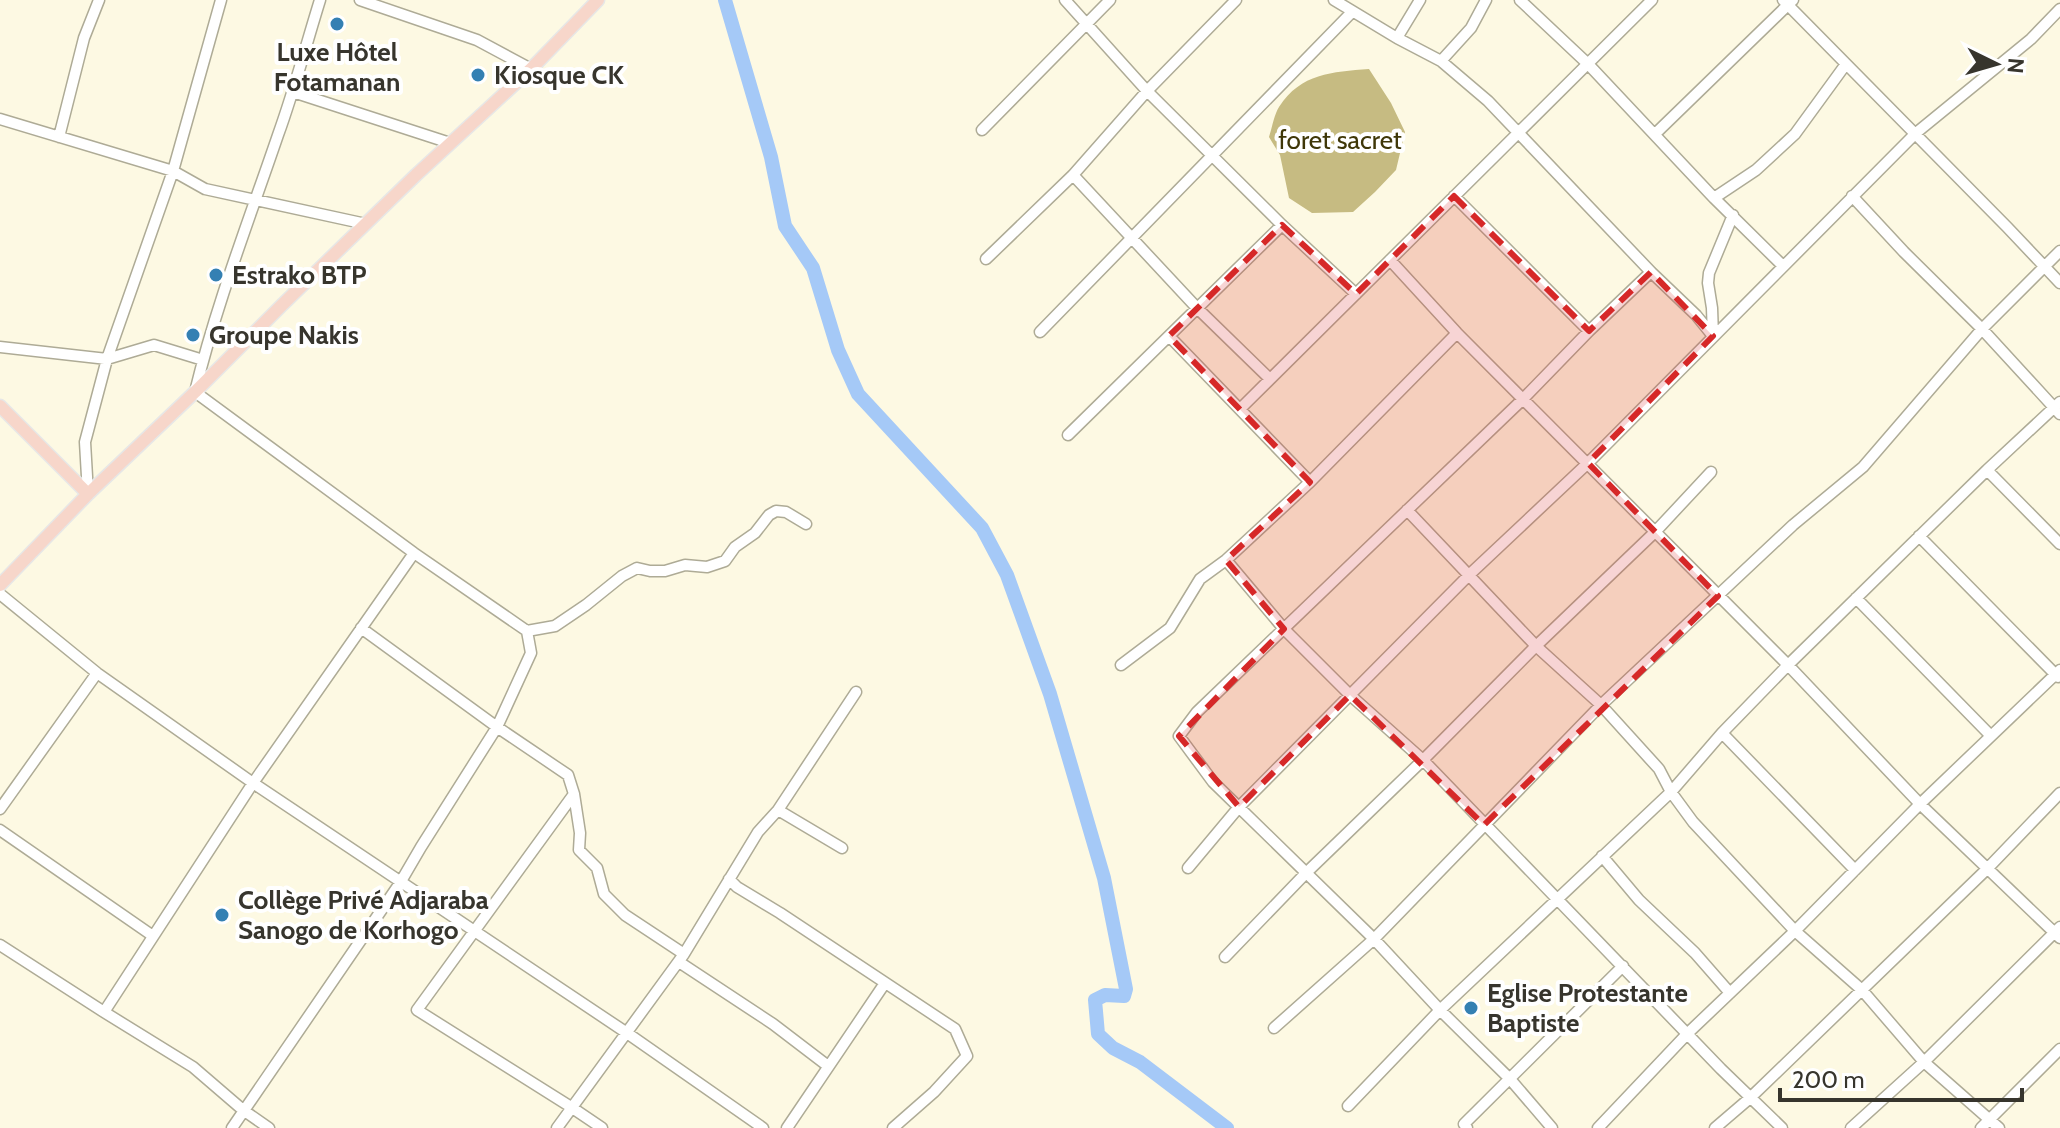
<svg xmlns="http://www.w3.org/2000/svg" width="2060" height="1128" viewBox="0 0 2060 1128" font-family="Cabin,sans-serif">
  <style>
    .forest { fill: #c6bb82 }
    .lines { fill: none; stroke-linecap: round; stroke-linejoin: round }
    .river { stroke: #a5c9f7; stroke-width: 14 }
    .minor-casing { stroke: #aeab96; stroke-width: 13 }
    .major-casing { stroke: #e7e7e6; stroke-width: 15 }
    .minor { stroke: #fff; stroke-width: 10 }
    .major { stroke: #f7d6ca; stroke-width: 12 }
    .marked { fill: #d62828; fill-opacity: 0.2; stroke: #d62828; stroke-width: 6; stroke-dasharray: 16 10; stroke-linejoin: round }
    .poi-dot { fill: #3480b3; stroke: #fff; stroke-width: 3 }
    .labels { text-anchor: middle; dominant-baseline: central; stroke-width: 8; stroke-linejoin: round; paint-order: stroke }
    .poi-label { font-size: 26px; font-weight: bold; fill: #37352d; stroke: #fff; text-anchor: start }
    .park-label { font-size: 26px; fill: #3f3708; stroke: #fff }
  </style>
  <rect width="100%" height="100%" fill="#fdf9e3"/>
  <path class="forest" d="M1369,69L1391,103L1405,132L1396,170L1375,192L1353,212L1312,213L1289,198L1280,155L1269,137C1272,128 1274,115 1279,107C1301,73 1332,72 1369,69Z"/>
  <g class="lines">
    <path class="river" d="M725,0L771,157L785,226L813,268L838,350L858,394L982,528L1007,575L1050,694L1104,878L1126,989L1124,996L1105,995L1095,1000L1098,1034L1113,1048L1140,1062L1227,1128"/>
    <g class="minor-casing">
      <path id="minor" d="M360,0L477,40L531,69
        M1065,0L1147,91L1282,225L1356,294
        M1334,0L1397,38L1441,61L1488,101L1651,272L1696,315L1713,336
        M1520,0L1588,64L1714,198L1782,265
        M1783,0L2007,227L2060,283
        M1397,38L1420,0
        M1441,61L1471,28L1486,0
        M293,92L450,143
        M0,119L173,171L205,189L366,224
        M982,130L1110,0
        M1655,134L1793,0
        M59,137L84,38L99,0
        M1073,175L1197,308L1270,379
        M1454,196L1589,331
        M1852,196L1904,252L1982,329L2060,414
        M1714,198L1756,170L1795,134L1846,64
        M986,259L1073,175L1147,91L1236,0
        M1390,260L1457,333L1788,665L1920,804L2060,938
        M1040,332L1352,12
        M1169,336L1310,482
        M1713,336L1712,308L1708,283L1709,273L1733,215
        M0,347L107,359L154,345L203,360
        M1240,409L1652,0
        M1068,435L1282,225
        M1987,470L2060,544
        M88,494L85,442L107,359L173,171L221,0
        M1407,510L1536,646L1601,705L1659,769L1671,792L1693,822L1795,931L1862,990L1924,1062L1999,1128
        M1919,536L2058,677
        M1226,560L1284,629L1350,695L1423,760L1721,1069L1782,1128
        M0,594L97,673L253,783L627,1033L763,1128
        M1856,598L1991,736
        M361,628L497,727L568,775L574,794L580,833L579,850L597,868L604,894L625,915L684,954
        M527,631L555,626L586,605L622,576L637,568L650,571H665L685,565L707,567L725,561L735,547L755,533L769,515L776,511L786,512L806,524
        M1121,665L1170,628L1200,579L1226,560L1310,482L1457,333
        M1722,733L1855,870
        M574,794L417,1010L571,1107L602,1128
        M0,809L97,673
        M778,810L842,848
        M0,830L153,936
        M1602,856L1639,900L1695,953L1730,993
        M1188,868L1239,807L1350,695L1470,574L1588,463L1916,133L2031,39L2060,9
        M729,879L737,887L780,913L955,1029L967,1056L934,1092L893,1128
        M0,945L104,1012L193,1067L243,1110L269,1128
        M1225,957L1306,873L1423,760L1536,646L1655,532L1711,472
        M679,962L773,1024L828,1066
        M104,1012L253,783L414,553
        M1274,1028L1374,939L1601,705L1793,525L1863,467L1982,329L2060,251
        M1348,1106L1440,1010L1671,792L1722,733L1788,665L1987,470L2060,402
        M232,1128L400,883L421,847L497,727L531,653L527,631L414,553L195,392C216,305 249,220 278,135C294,91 306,45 320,0
        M557,1128L684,954L758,832L778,810L856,692
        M787,1128L885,983
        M1467,1128L1464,1124L1623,966
        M1552,1128L1510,1079L1440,1010L1374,939L1213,782L1179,736L1197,712L1523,399L1589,331L1651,272
        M1598,1128L1688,1033L1795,931L1920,804L2060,670
        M1715,1128L1750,1098L1987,869L2060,793
        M1851,1128L1924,1062L2060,927
        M1981,1128L2060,1049"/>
    </g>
    <g class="major-casing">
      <path id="major" d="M0,406L88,494
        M0,585L88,494L195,392L281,306L416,175L531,69L598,0"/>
    </g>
    <use href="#minor" class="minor"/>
    <use href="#major" class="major"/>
  </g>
  <path class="marked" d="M1454,196L1589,331L1651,272L1713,336L1588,463L1718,596L1484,825L1350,695L1239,807L1179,736L1284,629L1226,560L1310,482L1169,336L1282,225L1356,294Z"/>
  <g class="poi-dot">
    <circle cx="337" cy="24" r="8"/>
    <circle cx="478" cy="75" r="8"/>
    <circle cx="216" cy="275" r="8"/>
    <circle cx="193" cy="335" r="8"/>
    <circle cx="222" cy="915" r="8"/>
    <circle cx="1471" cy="1008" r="8"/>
  </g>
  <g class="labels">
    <g class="poi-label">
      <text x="337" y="52" text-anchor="middle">Luxe Hôtel<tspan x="337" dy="30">Fotamanan</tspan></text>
      <text x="494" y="75">Kiosque CK</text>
      <text x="232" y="275">Estrako BTP</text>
      <text x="209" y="335">Groupe Nakis</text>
      <text x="238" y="900">Collège Privé Adjaraba<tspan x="238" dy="30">Sanogo de Korhogo</tspan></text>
      <text x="1487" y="993">Eglise Protestante<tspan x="1487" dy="30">Baptiste</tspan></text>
    </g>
    <g class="park-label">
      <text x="1340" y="140">foret sacret</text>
    </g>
  </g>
  <g transform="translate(1996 64) rotate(95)" stroke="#ffffff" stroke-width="6" paint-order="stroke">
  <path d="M0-6L14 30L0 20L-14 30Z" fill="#37352d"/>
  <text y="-12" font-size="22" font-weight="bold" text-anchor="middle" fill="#37352d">N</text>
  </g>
  <path d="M1780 1088v12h242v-12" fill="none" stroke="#37352d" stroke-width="4"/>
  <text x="1792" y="1088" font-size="24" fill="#37352d" stroke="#ffffff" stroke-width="6" paint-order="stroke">200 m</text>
</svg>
